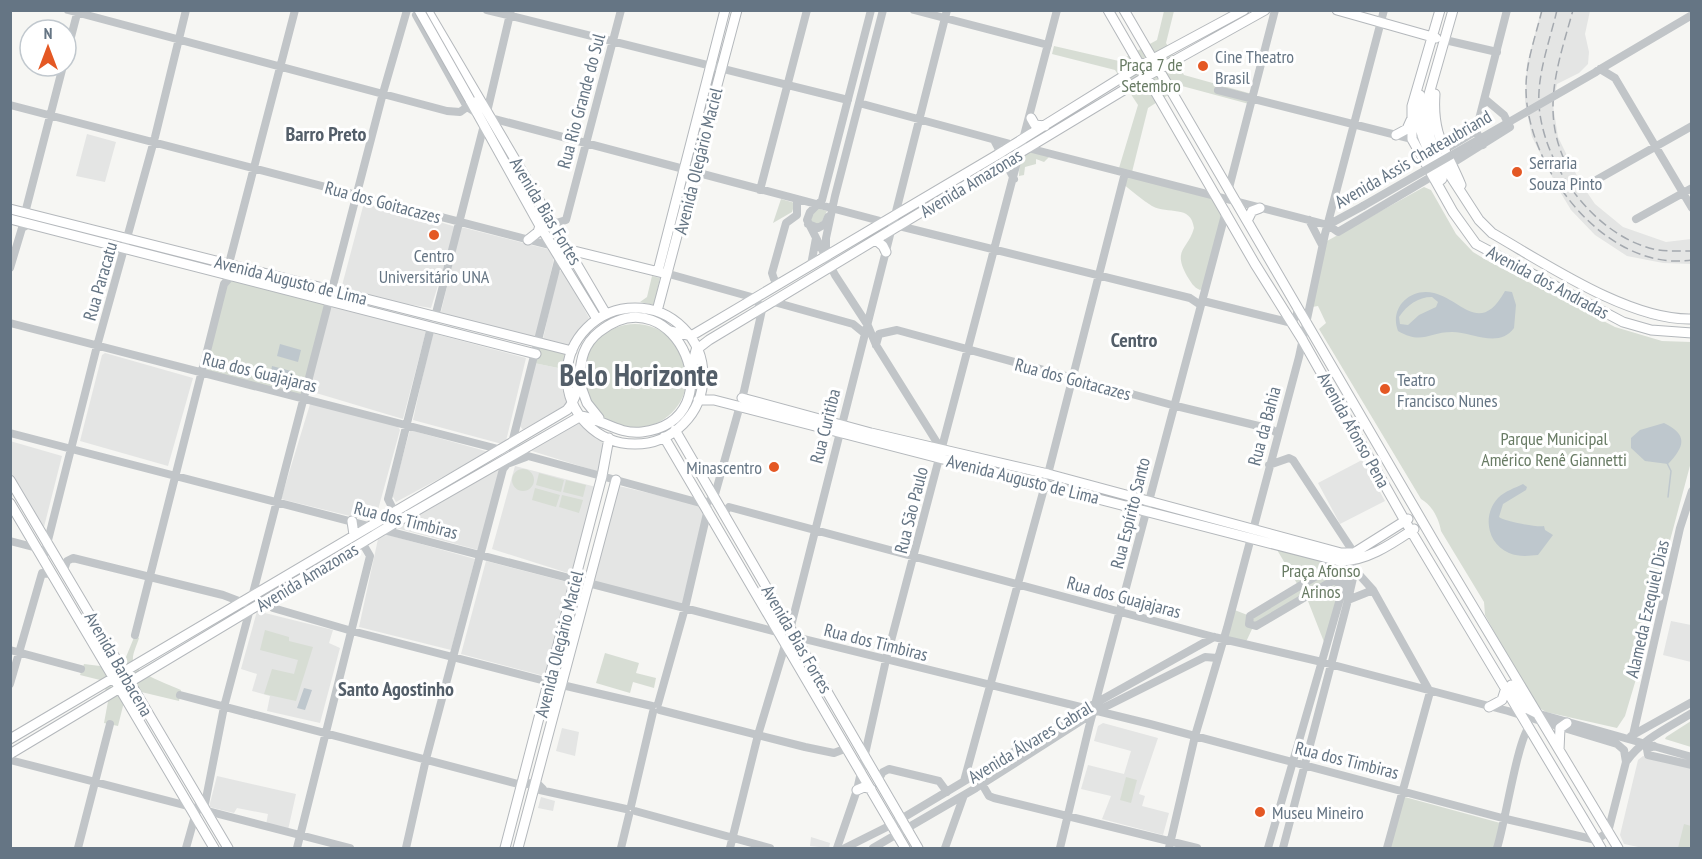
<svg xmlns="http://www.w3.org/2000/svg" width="1702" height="859" viewBox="0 0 1702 859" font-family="'PT Sans Narrow',sans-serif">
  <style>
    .built { fill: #e4e5e4 }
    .green { fill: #d7ddd4 }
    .water { fill: #bec7cd; fill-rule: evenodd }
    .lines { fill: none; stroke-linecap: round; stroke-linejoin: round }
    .stream { stroke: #bec7cd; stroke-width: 1.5 }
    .major-casing { stroke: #b4b8bc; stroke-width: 11 }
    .minor { stroke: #c1c5c8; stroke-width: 8 }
    .major { stroke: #fff; stroke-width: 9 }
    .rail { stroke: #a4a9af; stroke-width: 1.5; stroke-dasharray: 9 4.5; stroke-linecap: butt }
    .major-bridge-casing { stroke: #b4b8bc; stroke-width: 11; stroke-linecap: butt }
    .minor-bridge { stroke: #c1c5c8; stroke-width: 8 }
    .major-bridge { stroke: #fff; stroke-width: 9 }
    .poi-dot { fill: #e45824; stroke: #fff; stroke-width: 2 }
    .labels { text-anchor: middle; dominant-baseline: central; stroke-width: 6; stroke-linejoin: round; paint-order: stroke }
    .poi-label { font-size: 18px; fill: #657584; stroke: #fff; text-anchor: start }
    .park-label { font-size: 18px; fill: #687b64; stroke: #fff }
    .street-label { font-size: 18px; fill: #657584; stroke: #fff }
    .neighbourhood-label { font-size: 20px; font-weight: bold; fill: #535e69; stroke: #fff }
    .town-label { font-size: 30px; font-weight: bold; fill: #535e69; stroke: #fff }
  </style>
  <rect width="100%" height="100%" fill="#f6f6f3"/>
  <path class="built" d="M1541,11H1590L1585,34L1589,52L1588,64L1579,73L1557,84L1553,105L1558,137L1580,182L1595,204L1623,227L1666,242L1691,239V264L1663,263L1627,256L1595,235L1571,210L1559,190L1532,137L1525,102L1527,64Z
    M87,134L116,142L105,182L76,176Z
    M365,199L456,227L431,308L340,293Z
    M461,227L551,250L554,258L536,340L440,316Z
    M563,270L589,318L571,346L543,339L558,272Z
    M329,305L426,331L403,419L306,390Z
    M432,333L526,358L506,441L502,444L413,420Z
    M105,353L193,378L168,466L80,441L102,355Z
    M534,363L563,369L562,389L567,404L523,430L520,426Z
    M311,401L397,425L400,430L376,517L370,521L281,499Z
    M576,421L604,440L599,472L532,451L531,448Z
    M410,430L489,452L396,502L392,495Z
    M10,441L62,456L44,527L11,476Z
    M1362,460L1385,501L1340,524L1318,483Z
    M515,466L596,487L574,575L492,549Z
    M497,468L502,470L478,550L396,528Z
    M619,486L699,505L704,512L684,606L594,582Z
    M385,534L475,559L451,650L359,627L378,539Z
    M486,561L571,583L548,677L461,654Z
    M257,611L333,630L329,643L340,648L320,723L267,711L270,696L252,691L257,674L241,669Z
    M1671,621L1691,625V662L1663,655Z
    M1103,723L1158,738L1139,794L1145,796L1142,806L1169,813L1163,835L1102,819L1111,796L1081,789L1088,765L1124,774L1131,751L1094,741L1098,726Z
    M562,728L579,732L575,756L556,751Z
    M1643,756L1691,768V848H1643L1624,844L1620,835L1638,760Z
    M217,776L296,794L288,830L266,825L268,814L237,808L234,813L209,807Z
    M541,797L555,801L553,811L538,808Z
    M811,837L830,843L829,848L810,846Z"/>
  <path class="green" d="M1164,11H1174L1166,43L1184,75L1252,94L1249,104L1182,86L1148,108L1132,172L1119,168L1138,105L1115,70L1052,54L1054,46L1119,61L1157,40Z
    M1028,148L1049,157L1044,162L1036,159V164L1025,167L1024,175L1019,176L1020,152Z
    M1125,173L1216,197L1224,208L1203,288L1200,290C1193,287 1191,282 1187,276C1172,249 1188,250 1194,228C1191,204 1168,215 1152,206C1142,200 1132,191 1122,183Z
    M1424,187L1431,190L1456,234L1473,252L1488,261L1615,327L1662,341L1691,342V462L1668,548L1648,639L1625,716L1617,728L1546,712L1534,705L1485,615L1484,602L1441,531C1439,519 1432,505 1421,499L1319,329L1326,323L1318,306L1312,307L1327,241Z
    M781,199L795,203L792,212L773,223Z
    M817,208L827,211L820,225H812L809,217Z
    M226,275L330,301L304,398L200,372Z
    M652,276L660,278L654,305L640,302L647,297Z
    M583 376a52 52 0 1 1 104 0a52 52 0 1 1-104 0Z
    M539,347L565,353L563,369L534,363Z
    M512 480a11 11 0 1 1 22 0a11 11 0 1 1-22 0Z
    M539,473L564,480L561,492L536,485Z
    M566,480L586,485L583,497L563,492Z
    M535,488L560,495L556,507L532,500Z
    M562,495L583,500L579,513L559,507Z
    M1273,543L1339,561L1347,571L1326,647L1306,596L1253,627L1245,644L1224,639L1232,609L1250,616L1299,587Z
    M265,630L289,637V641L313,647L296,701L264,694L272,669L294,674L298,660L260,650Z
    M135,635L139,638C137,645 132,654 133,661C135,673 170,685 181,690L179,701L137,691L123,706L118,726L104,723L109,696L100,680L80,675L84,664L116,668L126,657Z
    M605,653L639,663L636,673L656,678L654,688L633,682L630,693L596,683Z
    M1691,721V747L1665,739L1666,737Z
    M1126,777L1137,780L1131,803L1120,800Z
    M1401,796L1504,824L1497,848H1387Z
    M1684,824L1691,826V848H1678Z"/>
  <path class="water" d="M1505,291L1512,292L1516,305L1514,328C1499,349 1472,332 1452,332C1429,332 1422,345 1398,331C1389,308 1410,287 1434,293C1462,300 1480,336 1505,291ZM1432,297L1438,302L1436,307L1419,315L1408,325L1400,324L1399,317C1407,305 1418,297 1432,297Z
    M280,344L301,350L298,362L277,356Z
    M272,366L291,371L289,381L270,377Z
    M628 376a7 7 0 1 1 14 0a7 7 0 1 1-14 0Z
    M1664,423C1689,435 1684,447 1668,464L1645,461L1631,448V438L1640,430Z
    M1523,484L1527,487L1526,490L1503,504L1499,517C1504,521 1538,528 1544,526L1545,530L1553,535L1538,555C1528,556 1519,557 1509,553C1487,544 1482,515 1498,498C1505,491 1515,488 1523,484Z
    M304,688L312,690L305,710L297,708Z"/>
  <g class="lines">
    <path class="stream" d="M1667,463L1671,471L1668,497"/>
    <g class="major-casing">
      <path id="major" d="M427,10L606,314
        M1108,10L1255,264L1302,339L1405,521L1601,848
        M1124,10L1436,545L1618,848
        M1337,10L1436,38
        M1440,10L1412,106V139L1453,212L1476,244L1623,322L1651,330L1692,333
        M1453,10L1429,94L1427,123L1430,137L1435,152L1479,220L1492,233C1546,264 1630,321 1692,319
        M1435,94C1432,136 1446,149 1461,185
        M1420,95C1416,140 1426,141 1442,179L1437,183
        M470,100L540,226L597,319
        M1031,118L1035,125L1045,126
        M1396,135L1407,129L1411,120
        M10,209L572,351
        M10,219L536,354
        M1248,219L1252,211L1260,208
        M528,240L538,232L540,226
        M876,240L883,246L886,252
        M566,249L663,273
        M658,271L725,10
        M567 376a68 68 0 1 1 136 0a68 68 0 1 1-136 0Z
        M657,311L737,10
        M671,331L691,336L997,155L1140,66L1244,10
        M692,366L696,350L709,340L1147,76L1265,10
        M580,384L587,403L599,418
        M742,398L871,433L1048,474L1341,553H1354L1408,519
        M698,400H714L1339,561C1366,562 1393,543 1414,529
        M675,430L918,848
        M664,437L905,848
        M10,480L228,848
        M10,503L214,848
        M352,521L354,535
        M1511,685L1524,707L1536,713
        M1489,707L1502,700L1506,688
        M10,739L567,410C588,385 570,355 599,332C676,271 738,420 642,432C619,435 602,419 581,416L393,524L10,754
        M1559,750L1560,728L1567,723
        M857,790L864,787L871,789
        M505,848L602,476L609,438
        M518,848L616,480"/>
    </g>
    <path class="minor" d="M68,10L447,111L460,112L467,107
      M487,10L848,100
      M914,10L1048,45
      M416,15L467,107L478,114
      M1445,40L1497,52
      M66,56L78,10
      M1600,69L1615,78L1692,208
      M1597,71L1692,15
      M1218,90L1416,140
      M859,103L1014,145
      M10,105L553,246
      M487,112L511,10
      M491,118L884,222
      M994,140L1014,179
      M1440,145L1451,146L1476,131
      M1483,145L1476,131L1507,10
      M1028,148L1328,225L1338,232L1436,174
      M1451,164L1510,127L1504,115L1485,99
      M1591,183L1692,126
      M1229,188L1275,10
      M760,190L807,10
      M25,213L63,66
      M1636,219L1692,188
      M1309,220L1322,245
      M553,224L566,220L621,10
      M808,224L818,228L825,224L828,217
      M895,225L1190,298L1199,304
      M1328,225L1363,206
      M569,250L559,257L512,443L517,453L704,504L714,498L744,391L762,310L755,298L669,274
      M826,255V238L835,196L883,10
      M811,265L816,238
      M10,268L22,228L29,224
      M226,275L295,10
      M779,284L774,279L772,273L786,223L797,215V199
      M1203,301L1292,323L1297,314V307
      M774,302L853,324L864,333
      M435,317L484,125
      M866,321L876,345L941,449
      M10,323L502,450
      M867,324L835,275L807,220L810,212L822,200L871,10
      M876,345L879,334L897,330L1172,405L1271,429L1277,433
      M10,433L796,637L1150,724L1506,819L1596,840L1608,832L1626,762C1641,740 1669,727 1692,713
      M1269,465L1289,458L1293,460L1354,553
      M394,511L388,499L431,327
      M723,514L729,507L1214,637L1322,662L1508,711L1617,744L1624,750L1626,762
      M10,541L37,548
      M1326,558L1328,569L1250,616L1249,624L1256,626L1334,580L1341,585L1343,591
      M1345,559L1373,590L1430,692L1387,848
      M43,560L97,346L155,137L186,10
      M64,570L67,561L73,558L223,595L244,603
      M252,597L383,93L407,10
      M270,600L273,608L352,631L549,682
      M1348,600L1373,590
      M790,630L947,10
      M135,635L224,284L231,276
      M10,650L81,669
      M10,684L42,573L51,574
      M562,685L652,706
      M180,695L522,785L536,782L543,789
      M658,704L685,608L708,509
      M660,710L805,747L834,753L847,748
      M1536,713L1692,757
      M1633,735L1680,528L1692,491
      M1631,736L1692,702
      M1654,746L1647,749L1648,755L1692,765
      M10,760L350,848
      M878,780L883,772L889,769L939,781L947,792
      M964,781L1048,474L1125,173
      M982,784L989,796L994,798L1197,848
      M540,790L626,809
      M631,806L653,712
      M204,809L224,707L250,609
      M635,811L770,848
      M78,848L110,724
      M186,848L195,816
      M297,848L370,556L363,544
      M406,848L426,759L503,469L507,464L526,457
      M621,848L629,815
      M730,848L758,735L786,642
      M837,848L857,790L886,660L1057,10
      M845,848L891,825L1085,709L1214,637
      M873,848L976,788L1095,712L1205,657L1217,658
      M945,848L964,795
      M1060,848L1089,727L1226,211
      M1169,848L1195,736L1227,628L1299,357L1325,234L1384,10
      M1268,848L1346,578L1347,571L1339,561
      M1283,848L1348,600L1353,578L1349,565
      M1497,848C1505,824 1517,742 1529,727"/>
    <use href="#major" class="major"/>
    <path class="rail" d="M1542,10C1536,35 1526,62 1526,87C1525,166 1605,273 1692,260
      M1557,10C1550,40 1537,74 1539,105C1543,163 1590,229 1646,247C1661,252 1676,251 1692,251
      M1564,159C1541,108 1559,61 1573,10"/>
    <g class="major-bridge-casing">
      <path id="major-bridge" d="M419,10L470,100"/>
    </g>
    <path class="minor-bridge" d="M1363,206L1596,72"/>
    <use href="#major-bridge" class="major-bridge"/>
  </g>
  <g class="poi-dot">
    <circle cx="1203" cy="66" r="6"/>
    <circle cx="1517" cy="172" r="6"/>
    <circle cx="434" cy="235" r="6"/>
    <circle cx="1385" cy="389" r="6"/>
    <circle cx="774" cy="467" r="6"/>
    <circle cx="1260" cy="812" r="6"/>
  </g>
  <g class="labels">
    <g class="poi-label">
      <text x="1215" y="56">Cine Theatro<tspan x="1215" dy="21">Brasil</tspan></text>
      <text x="1529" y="162">Serraria<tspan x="1529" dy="21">Souza Pinto</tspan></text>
      <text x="434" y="255" text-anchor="middle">Centro<tspan x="434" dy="21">Universitário UNA</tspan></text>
      <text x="1397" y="379">Teatro<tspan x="1397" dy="21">Francisco Nunes</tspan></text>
      <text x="762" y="467" text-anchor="end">Minascentro</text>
      <text x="1272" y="812">Museu Mineiro</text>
    </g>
    <g class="park-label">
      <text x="1151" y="64">Praça 7 de<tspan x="1151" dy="21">Setembro</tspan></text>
      <text x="1554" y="438">Parque Municipal<tspan x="1554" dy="21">Américo Renê Giannetti</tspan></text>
      <text x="1321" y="570">Praça Afonso<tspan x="1321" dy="21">Arinos</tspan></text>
    </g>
    <g class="street-label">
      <text transform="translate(581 101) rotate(-75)">Rua Rio Grande do Sul</text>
      <text transform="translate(1413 159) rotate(-30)">Avenida Assis Chateaubriand</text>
      <text transform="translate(698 161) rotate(-76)">Avenida Olegário Maciel</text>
      <text transform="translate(971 183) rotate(-31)">Avenida Amazonas</text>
      <text transform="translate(383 202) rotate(15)">Rua dos Goitacazes</text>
      <text transform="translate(546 211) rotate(59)">Avenida Bias Fortes</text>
      <text transform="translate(291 280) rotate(14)">Avenida Augusto de Lima</text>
      <text transform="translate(100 281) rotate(-74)">Rua Paracatu</text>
      <text transform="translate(1548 282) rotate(28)">Avenida dos Andradas</text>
      <text transform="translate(260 372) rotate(14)">Rua dos Guajajaras</text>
      <text transform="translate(1073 379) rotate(15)">Rua dos Goitacazes</text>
      <text transform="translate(825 426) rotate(-76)">Rua Curitiba</text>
      <text transform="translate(1264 426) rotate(-75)">Rua da Bahia</text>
      <text transform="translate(1354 430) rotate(61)">Avenida Afonso Pena</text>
      <text transform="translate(1023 479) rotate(14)">Avenida Augusto de Lima</text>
      <text transform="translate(911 510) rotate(-76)">Rua São Paulo</text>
      <text transform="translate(1130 513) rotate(-76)">Rua Espírito Santo</text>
      <text transform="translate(406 520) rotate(14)">Rua dos Timbiras</text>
      <text transform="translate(307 577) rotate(-31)">Avenida Amazonas</text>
      <text transform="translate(1124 597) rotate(15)">Rua dos Guajajaras</text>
      <text transform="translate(1647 609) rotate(-77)">Alameda Ezequiel Dias</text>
      <text transform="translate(797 639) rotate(60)">Avenida Bias Fortes</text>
      <text transform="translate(876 642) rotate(14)">Rua dos Timbiras</text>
      <text transform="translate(559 644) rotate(-76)">Avenida Olegário Maciel</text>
      <text transform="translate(119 664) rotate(60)">Avenida Barbacena</text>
      <text transform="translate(1030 742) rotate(-31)">Avenida Álvares Cabral</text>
      <text transform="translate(1347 760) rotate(14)">Rua dos Timbiras</text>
    </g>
    <g class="neighbourhood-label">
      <text x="326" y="134">Barro Preto</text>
      <text x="1134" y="340">Centro</text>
      <text x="396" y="689">Santo Agostinho</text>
    </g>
    <g class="town-label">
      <text x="639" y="374">Belo Horizonte</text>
    </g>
  </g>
  <rect width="1702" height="859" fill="none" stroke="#657584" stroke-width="24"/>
  <g transform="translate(48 48)"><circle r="28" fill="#ffffff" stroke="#c1c8ce" stroke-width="1.5"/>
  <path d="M0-4.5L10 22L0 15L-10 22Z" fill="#e45824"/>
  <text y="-9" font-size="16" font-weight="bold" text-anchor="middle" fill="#657584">N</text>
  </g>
</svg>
